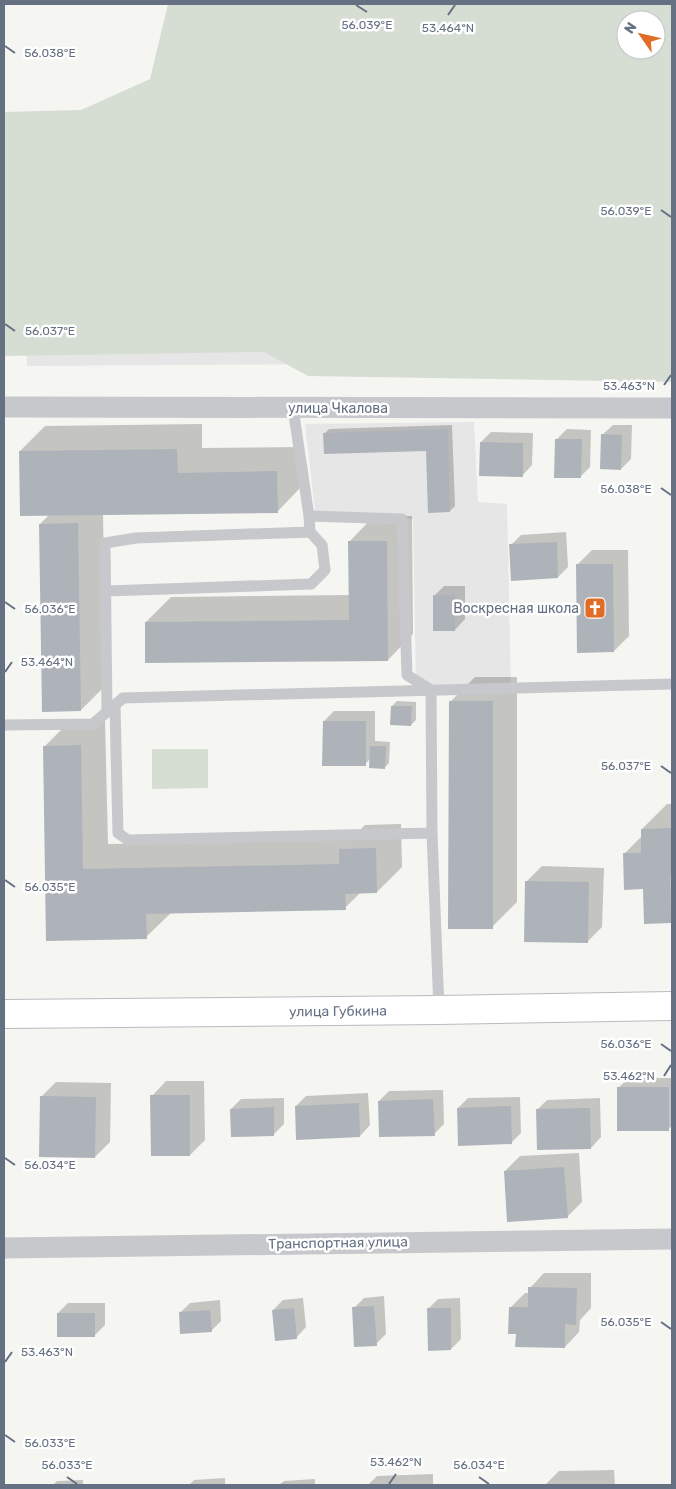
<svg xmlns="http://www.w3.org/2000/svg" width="676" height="1489" viewBox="0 0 676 1489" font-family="Rubik,sans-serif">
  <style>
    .built { fill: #e6e6e6 }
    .green { fill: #d6ddd3; fill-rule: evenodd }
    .shadow { fill: #0003 }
    .building { fill: #aeb3ba }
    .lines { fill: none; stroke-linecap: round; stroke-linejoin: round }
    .secondary-casing { stroke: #b8bbc0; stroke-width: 30 }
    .lane { stroke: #c6c8cc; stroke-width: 11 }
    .street { stroke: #c6c8cc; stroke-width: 21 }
    .secondary { stroke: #fff; stroke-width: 28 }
    .ticks { fill: none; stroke: #657183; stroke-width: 2 }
    .labels { text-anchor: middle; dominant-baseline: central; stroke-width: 5; stroke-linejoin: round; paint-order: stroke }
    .street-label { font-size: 14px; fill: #657183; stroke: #fff }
    .poi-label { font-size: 14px; fill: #657183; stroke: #fff; text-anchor: end }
    .ticks-label { font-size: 12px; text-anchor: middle; fill: #657183; stroke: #fff; stroke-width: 5; stroke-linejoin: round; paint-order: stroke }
  </style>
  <rect width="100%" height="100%" fill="#f5f6f2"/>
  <path class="built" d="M327,338L326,364L27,366V340Z
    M474,422L478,502L507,504L511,689H416L413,519H316L305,424Z"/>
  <path class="green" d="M168,4H672V382L308,376L264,352L4,356V112L81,110L150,79ZM626,20H656V50H626Z
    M152,749H208V788L152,789Z"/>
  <path class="shadow" d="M202,424V448L302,447V486L277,512L103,514L106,685L81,710L40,524L50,514L20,451L45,426Z
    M452,425L455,506L450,511L427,450L324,434L329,429Z
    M613,425H632L631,459L621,469L602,435Z
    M567,429L591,430L590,467L580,477L556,440Z
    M491,432L533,433L532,465L522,476L481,442Z
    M374,516H412L413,634L388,660L146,622L171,597L350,595L349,542Z
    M566,532L568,567L558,577L511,545L521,535Z
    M592,550H628L629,636L614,651L577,565Z
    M444,586H465V619L455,630L434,596Z
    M475,677H517V902L492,927L450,702Z
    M397,701L416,702V720L411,725L392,706Z
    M334,711H375V741L390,742L389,763L384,768L370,759L365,764L324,721Z
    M105,721L108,844L351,839L365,825L401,824L402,867L377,892H361L345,908L172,912L146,937L47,940L44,747L69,722Z
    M667,804H672V920L670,922L644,888L624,854L642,836V829Z
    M542,866L604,868L602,927L587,942L527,881Z
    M629,1078H672V1126L668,1129L618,1088Z
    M166,1081H204L205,1140L190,1155L152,1096Z
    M56,1082L111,1083L110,1142L95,1157L41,1097Z
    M443,1090L444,1124L434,1134L379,1101L389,1091Z
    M368,1093L370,1125L360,1136L296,1106L306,1096Z
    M520,1097L521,1133L511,1143L458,1108L468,1098Z
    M284,1098V1124L274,1134L231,1109L241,1099Z
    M600,1098L601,1137L591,1148L537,1110L547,1100Z
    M579,1153L582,1202L567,1217L505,1171L520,1156Z
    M544,1273H591V1308L580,1320L579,1332L565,1347L510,1308L525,1293H530V1288Z
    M384,1296L386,1334L376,1344L354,1308L364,1298Z
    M303,1298L306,1327L296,1338L273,1310L283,1300Z
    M460,1298L461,1339L451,1349L428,1309L438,1299Z
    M220,1300L221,1321L211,1331L180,1313L190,1303Z
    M68,1303H105V1325L95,1335L58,1313Z
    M614,1470L615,1485H545L559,1471Z
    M433,1474V1485H368L377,1476Z
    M225,1478V1485H189L194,1480Z
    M315,1479V1485H279L284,1481Z
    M83,1480V1485H53L57,1481Z"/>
  <path class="building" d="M448,429L450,512L428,513L426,451L324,454L323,433Z
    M601,434L622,435L621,470L600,469Z
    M555,439H582L581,478H554Z
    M480,442L523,443V477L479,476Z
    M177,449L178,473L277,471L278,513L20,516L19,451Z
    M78,523L81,711L42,712L39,524Z
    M348,541H387L388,661L145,663V622L349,620Z
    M557,542L558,578L511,581L509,544Z
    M576,564H613L614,652L577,653Z
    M433,595H455V631H433Z
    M449,701H493V929H448Z
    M391,706H412L411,726L390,725Z
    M323,721H366V766H322Z
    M81,745L83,869L339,864V849L376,848L377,893L345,894L346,910L146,914L147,939L46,941L43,746Z
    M370,746H386L385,769L369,768Z
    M672,828V875L670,876L671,923L644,924L643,889L624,890L623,853H641V829Z
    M525,881L589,882L588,943L524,942Z
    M617,1087H669V1131H617Z
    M150,1095H190V1156H151Z
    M40,1096L96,1097L95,1158L39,1157Z
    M433,1099L435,1136L379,1137L378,1101Z
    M359,1103L360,1137L296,1140L295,1106Z
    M511,1106L512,1144L458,1146L457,1108Z
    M274,1107V1136L231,1137L230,1109Z
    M590,1108L591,1149L537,1150L536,1109Z
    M564,1167L568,1218L507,1222L504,1171Z
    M528,1287L577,1288L576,1325L565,1324V1348L515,1347L516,1334H508L509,1307H528Z
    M374,1306L377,1346L354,1347L352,1307Z
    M294,1308L297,1339L275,1341L272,1310Z
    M427,1308H451V1350L428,1351Z
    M210,1310L212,1332L180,1334L179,1312Z
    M57,1313H95V1337H57Z"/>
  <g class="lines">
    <g class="secondary-casing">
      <g id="secondary">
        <path id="s1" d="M4,1014L439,1010L672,1006"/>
      </g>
    </g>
    <path class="lane" d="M293,408L309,516L402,519L407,675L431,690L432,833L439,1010
      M106,591L311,584L325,570L322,545L310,532
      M115,705L118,833L128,840L432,833
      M107,711L105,543L136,538L310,532L309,516
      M4,725L93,724L123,698L672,684"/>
    <path class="street" d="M4,407L672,408
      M4,1248L672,1239"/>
    <use href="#secondary" class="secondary"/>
  </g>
  <path class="ticks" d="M356,5L367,12M448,15L455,5M5,46L15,53M661,210L671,217M5,324L15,331M664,385L671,375M661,488L671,495M5,602L15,609M5,672L12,662M661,766L671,773M5,880L15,887M661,1044L671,1051M664,1076L671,1065M5,1158L15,1165M661,1322L671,1329M5,1362L12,1352M5,1435L15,1442M67,1477L77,1484M479,1477L489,1484M389,1484L396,1474"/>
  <defs>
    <g id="church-square" transform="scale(1.125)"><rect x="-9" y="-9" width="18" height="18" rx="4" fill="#e16c26" stroke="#fff"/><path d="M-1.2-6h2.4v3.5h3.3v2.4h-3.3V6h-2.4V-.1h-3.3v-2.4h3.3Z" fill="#fff"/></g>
  </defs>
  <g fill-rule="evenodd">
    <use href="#church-square" x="595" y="608"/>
  </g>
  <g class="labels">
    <g class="street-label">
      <text x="338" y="408">улица Чкалова</text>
      <text stroke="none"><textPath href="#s1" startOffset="334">улица Губкина</textPath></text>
      <text transform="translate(338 1243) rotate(-1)">Транспортная улица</text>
    </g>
    <g class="poi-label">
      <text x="579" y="608">Воскресная школа</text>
    </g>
  </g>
  <g class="ticks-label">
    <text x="367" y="29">56.039°E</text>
    <text x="448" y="32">53.464°N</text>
    <text x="50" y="57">56.038°E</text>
    <text x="626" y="215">56.039°E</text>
    <text x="50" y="335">56.037°E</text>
    <text x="629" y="390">53.463°N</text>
    <text x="626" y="493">56.038°E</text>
    <text x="50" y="613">56.036°E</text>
    <text x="47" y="666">53.464°N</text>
    <text x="626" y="770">56.037°E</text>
    <text x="50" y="891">56.035°E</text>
    <text x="626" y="1048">56.036°E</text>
    <text x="629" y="1080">53.462°N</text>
    <text x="50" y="1169">56.034°E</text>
    <text x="626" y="1326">56.035°E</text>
    <text x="47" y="1356">53.463°N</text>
    <text x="50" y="1447">56.033°E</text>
    <text x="396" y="1466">53.462°N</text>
    <text x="67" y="1469">56.033°E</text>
    <text x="479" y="1469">56.034°E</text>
  </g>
  <rect width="676" height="1489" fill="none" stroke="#657183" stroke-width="10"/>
  <g transform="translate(641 35) rotate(304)"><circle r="24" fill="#ffffff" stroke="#c1c6cd"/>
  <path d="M0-4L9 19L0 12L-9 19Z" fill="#e16c26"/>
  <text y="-8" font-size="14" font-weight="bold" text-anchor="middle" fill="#657183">N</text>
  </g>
</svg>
